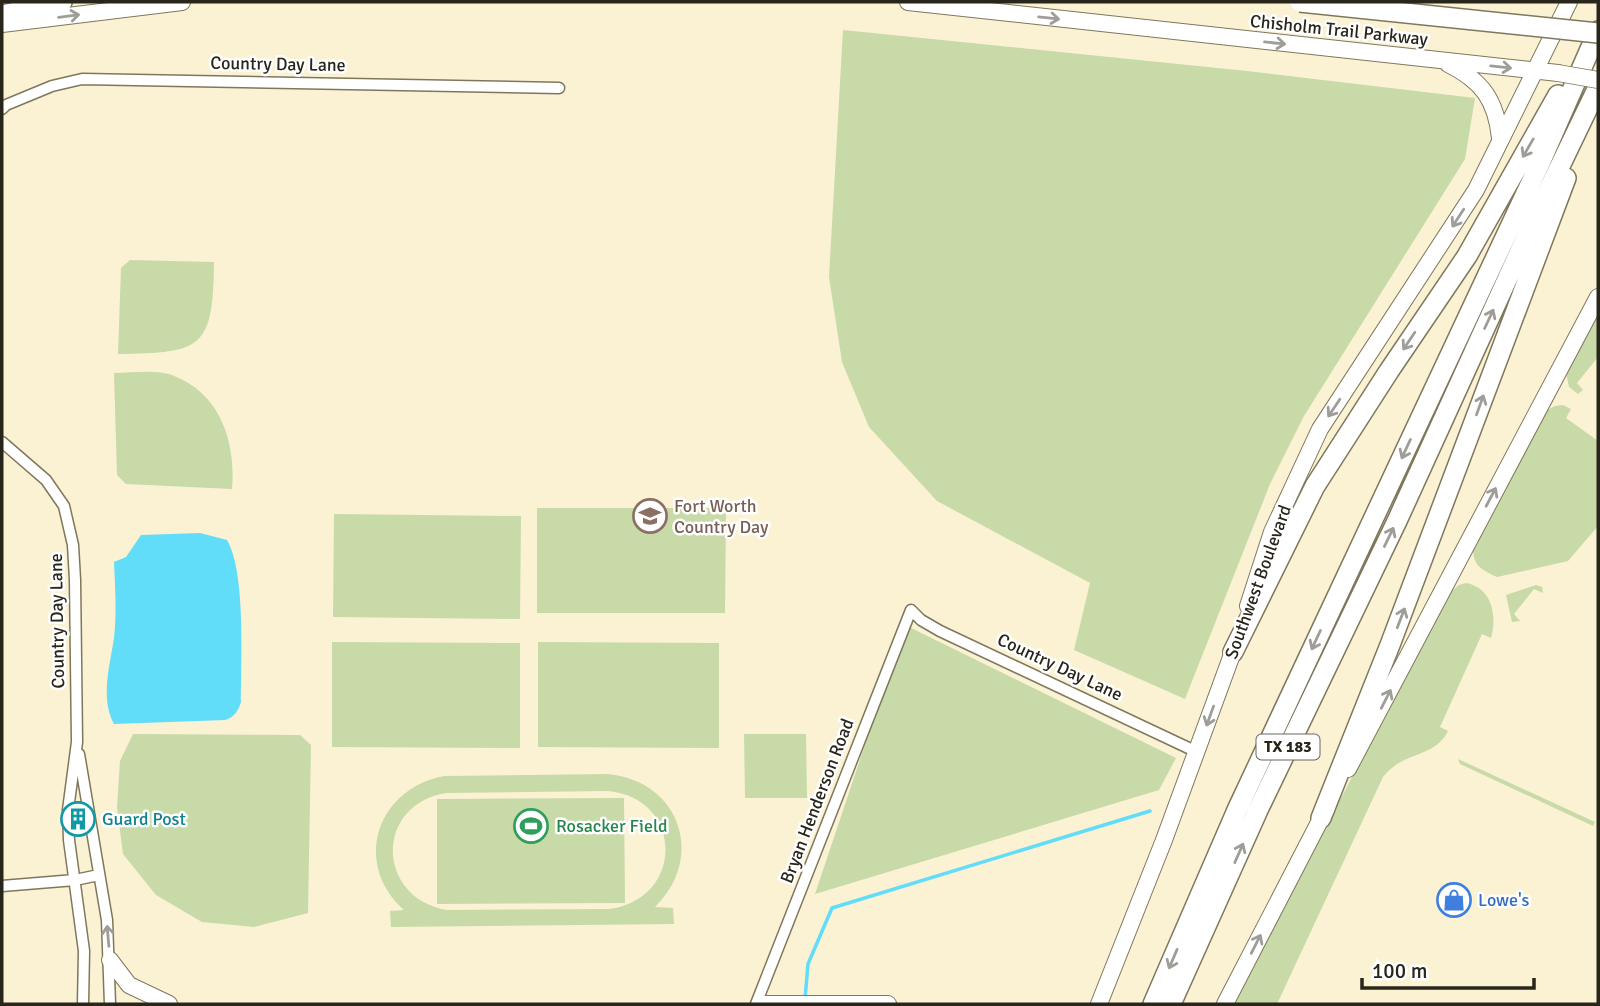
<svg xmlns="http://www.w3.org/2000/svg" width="1600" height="1006" viewBox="0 0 1600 1006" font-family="Signika,sans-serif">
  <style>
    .green { fill: #c7daa7; fill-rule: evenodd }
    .water { fill: #61dcf9 }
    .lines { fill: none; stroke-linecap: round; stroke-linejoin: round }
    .stream { stroke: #61dcf9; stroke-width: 3.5 }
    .street-casing { stroke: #7f775c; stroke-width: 13 }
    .secondary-casing { stroke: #7f775c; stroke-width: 18 }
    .highway-casing { stroke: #7f775c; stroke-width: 22 }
    .street { stroke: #fff; stroke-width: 10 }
    .secondary { stroke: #fff; stroke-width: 16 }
    .highway { stroke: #fff; stroke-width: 19 }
    .secondary-bridge-casing { stroke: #7f775c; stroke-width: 18; stroke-linecap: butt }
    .highway-bridge-casing { stroke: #7f775c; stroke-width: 22; stroke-linecap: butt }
    .secondary-bridge { stroke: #fff; stroke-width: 16 }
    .highway-bridge { stroke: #fff; stroke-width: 19 }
    .oneway { stroke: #9e9d98 }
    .labels { text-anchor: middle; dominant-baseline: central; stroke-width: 5; stroke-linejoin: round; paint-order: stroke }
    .shield { fill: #fff; stroke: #68665f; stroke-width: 2 }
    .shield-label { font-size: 16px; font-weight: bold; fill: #28251a }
    .street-label { font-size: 18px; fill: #28251a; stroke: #fff }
    .education-label { font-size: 18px; fill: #785e54; stroke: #fff; text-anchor: start }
    .culture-label { font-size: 18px; fill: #0d838f; stroke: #fff; text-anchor: start }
    .leisure-label { font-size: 18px; fill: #27864d; stroke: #fff; text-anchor: start }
    .shop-label { font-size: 18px; fill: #366cbe; stroke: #fff; text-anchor: start }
  </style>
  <rect width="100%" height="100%" fill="#fbf2d4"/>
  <path class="green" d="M843,30L1247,71L1475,98L1465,159L1304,416L1270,484L1185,699L1074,650L1090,583L937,501L869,427L842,362L829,277Z
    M130,260L214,262C213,348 203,353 118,354L121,268Z
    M1598,310V357L1577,383L1583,390L1578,394L1569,387L1566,373Z
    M114,373C133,373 157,369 174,376C221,394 236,443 232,489L126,484L117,475Z
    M1563,405L1571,409L1566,418L1598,441V526L1568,561L1497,577C1482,570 1473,566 1473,548L1545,411L1555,406Z
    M537,508H726L725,613H537Z
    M334,514L521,516L520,619L333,617Z
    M1466,583C1493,588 1497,617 1491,638L1482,634L1440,727L1448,731C1434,759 1404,750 1383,777L1277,1004H1233L1448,594L1459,585Z
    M1536,585L1542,587L1543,593L1534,589L1514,614L1520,621L1512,622L1506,595Z
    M905,625L1176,758L1159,790L815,894Z
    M332,642L520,643V748L332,747Z
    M538,642L719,643V748L538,747Z
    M133,734L300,735L311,745L308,913L254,927L202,922L156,895L123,854L117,807L120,761Z
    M744,734H806L807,798H745Z
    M1458,759L1595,822L1593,826L1460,764Z
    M608,774C680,781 706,857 655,907L673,908L674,924L391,927L390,911L404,910C351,863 378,787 445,776ZM608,791C684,798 685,899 609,909L447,910C376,898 374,805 446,793Z
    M624,798L625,903L437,904V799Z"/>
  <path class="water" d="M200,533L227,540C246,572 241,663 241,702C238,711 235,717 225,720L114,724C100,698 110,665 114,638C117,613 115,587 114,562L126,557L141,535Z"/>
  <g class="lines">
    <path class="stream" d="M805,999L808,964L832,908L1150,811"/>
    <g class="street-casing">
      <path id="street" d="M2,109L6,105L52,86L82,79L559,88
        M2,442L46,480L64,506L73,545L75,580L77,742L68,810L69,840L84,951L83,1004
        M79,754L107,920L110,1004
        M2,886L75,880L99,875
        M756,1004L911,610L921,620L940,631L1197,752"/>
    </g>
    <g class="secondary-casing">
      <path id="secondary" d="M908,2L1558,73
        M2,24L182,2
        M1448,64C1483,81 1496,101 1500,138
        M1248,606L1272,532L1320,429L1476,190L1569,2
        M1348,769L1598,297
        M110,960L129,985L169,1004
        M762,1004H888
        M1099,1004L1164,840L1237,641
        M1225,1004L1327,807"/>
    </g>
    <g class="highway-casing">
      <path id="highway" d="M2,15L62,2
        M1233,652L1315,486L1389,371L1467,256L1558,95
        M1321,818L1390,645L1566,178
        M1153,1004L1237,810L1541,161L1598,31
        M1171,1004L1258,810L1397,521L1536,216L1598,87"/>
    </g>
    <use href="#street" class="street"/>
    <use href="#secondary" class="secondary"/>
    <use href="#highway" class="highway"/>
    <g class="secondary-bridge-casing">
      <path id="secondary-bridge" d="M1558,73L1598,80"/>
    </g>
    <g class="highway-bridge-casing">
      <path id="highway-bridge" d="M1300,2L1598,33"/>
    </g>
    <use href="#secondary-bridge" class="secondary-bridge"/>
    <use href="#highway-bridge" class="highway-bridge"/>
  </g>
  <defs><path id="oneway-shaft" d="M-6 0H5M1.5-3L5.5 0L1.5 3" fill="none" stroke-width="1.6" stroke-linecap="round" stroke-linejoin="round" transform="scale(1.75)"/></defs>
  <g class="oneway">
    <use href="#oneway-shaft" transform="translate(69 16) rotate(-7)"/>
    <use href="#oneway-shaft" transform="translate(1049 18) rotate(6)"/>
    <use href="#oneway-shaft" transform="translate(1275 43) rotate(6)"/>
    <use href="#oneway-shaft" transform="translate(1501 67) rotate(6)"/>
    <use href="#oneway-shaft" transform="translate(1528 148) rotate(120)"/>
    <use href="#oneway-shaft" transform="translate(1458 218) rotate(123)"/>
    <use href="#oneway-shaft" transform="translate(1489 319) rotate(-65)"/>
    <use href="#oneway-shaft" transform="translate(1409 341) rotate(124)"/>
    <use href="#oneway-shaft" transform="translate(1480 405) rotate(-70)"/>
    <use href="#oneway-shaft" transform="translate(1334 408) rotate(124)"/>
    <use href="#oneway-shaft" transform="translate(1406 449) rotate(115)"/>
    <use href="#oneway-shaft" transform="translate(1491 497) rotate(-62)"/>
    <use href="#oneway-shaft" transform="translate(1389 537) rotate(-64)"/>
    <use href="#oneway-shaft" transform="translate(1401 618) rotate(-69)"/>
    <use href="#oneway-shaft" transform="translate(1316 640) rotate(115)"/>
    <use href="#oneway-shaft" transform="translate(1386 699) rotate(-63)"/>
    <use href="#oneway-shaft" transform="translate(1210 716) rotate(110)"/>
    <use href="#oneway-shaft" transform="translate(1239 853) rotate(-66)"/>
    <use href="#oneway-shaft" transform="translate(108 936) rotate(-95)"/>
    <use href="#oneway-shaft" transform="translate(1256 944) rotate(-63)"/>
    <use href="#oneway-shaft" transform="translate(1173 959) rotate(113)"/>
  </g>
  <defs>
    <g id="school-ring" transform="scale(1.75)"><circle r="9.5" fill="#fff" stroke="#8d6e63" stroke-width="1.5"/><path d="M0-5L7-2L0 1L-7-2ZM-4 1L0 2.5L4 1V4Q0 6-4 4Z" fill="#8d6e63"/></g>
    <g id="building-ring" transform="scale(1.75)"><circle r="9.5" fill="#fff" stroke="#0f9aa8" stroke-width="1.5"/><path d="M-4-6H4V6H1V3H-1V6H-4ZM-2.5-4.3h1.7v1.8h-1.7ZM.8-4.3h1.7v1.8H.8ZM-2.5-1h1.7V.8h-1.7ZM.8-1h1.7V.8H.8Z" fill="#0f9aa8"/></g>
    <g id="stadium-ring" transform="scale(1.75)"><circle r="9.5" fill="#fff" stroke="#2e9e5b" stroke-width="1.5"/><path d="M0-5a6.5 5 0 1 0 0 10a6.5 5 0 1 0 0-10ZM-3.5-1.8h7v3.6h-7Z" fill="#2e9e5b"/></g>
    <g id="shop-ring" transform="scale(1.75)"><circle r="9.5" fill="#fff" stroke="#3f7fe0" stroke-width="1.5"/><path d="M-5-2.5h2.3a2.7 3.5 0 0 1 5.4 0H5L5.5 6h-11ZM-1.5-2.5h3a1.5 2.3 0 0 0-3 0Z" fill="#3f7fe0"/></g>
  </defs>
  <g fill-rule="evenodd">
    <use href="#school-ring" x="650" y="516"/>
    <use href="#building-ring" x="78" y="819"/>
    <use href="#stadium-ring" x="531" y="826"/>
    <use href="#shop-ring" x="1454" y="900"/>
  </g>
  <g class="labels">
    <rect class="shield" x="1256.5" y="734.5" width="63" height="25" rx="5"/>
    <g class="shield-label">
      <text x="1288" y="747">TX 183</text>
    </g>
    <g class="street-label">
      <text transform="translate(1339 30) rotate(6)">Chisholm Trail Parkway</text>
      <text transform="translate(278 64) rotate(1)">Country Day Lane</text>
      <text transform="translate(1258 582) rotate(-70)">Southwest Boulevard</text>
      <text transform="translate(57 621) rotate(-91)">Country Day Lane</text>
      <text transform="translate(1060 667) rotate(25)">Country Day Lane</text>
      <text transform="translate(817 801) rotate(-69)">Bryan Henderson Road</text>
    </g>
    <g class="education-label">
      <text x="674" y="506">Fort Worth<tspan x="674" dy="21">Country Day</tspan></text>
    </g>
    <g class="culture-label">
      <text x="102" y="819">Guard Post</text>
    </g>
    <g class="leisure-label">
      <text x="556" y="826">Rosacker Field</text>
    </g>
    <g class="shop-label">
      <text x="1478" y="900">Lowe's</text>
    </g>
  </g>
  <rect width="1600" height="1006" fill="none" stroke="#28251a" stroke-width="7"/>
  <path d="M1362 978v10h172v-10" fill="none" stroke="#28251a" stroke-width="3.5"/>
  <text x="1372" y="978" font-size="21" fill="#28251a" stroke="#ffffff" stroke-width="5" paint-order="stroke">100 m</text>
</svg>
